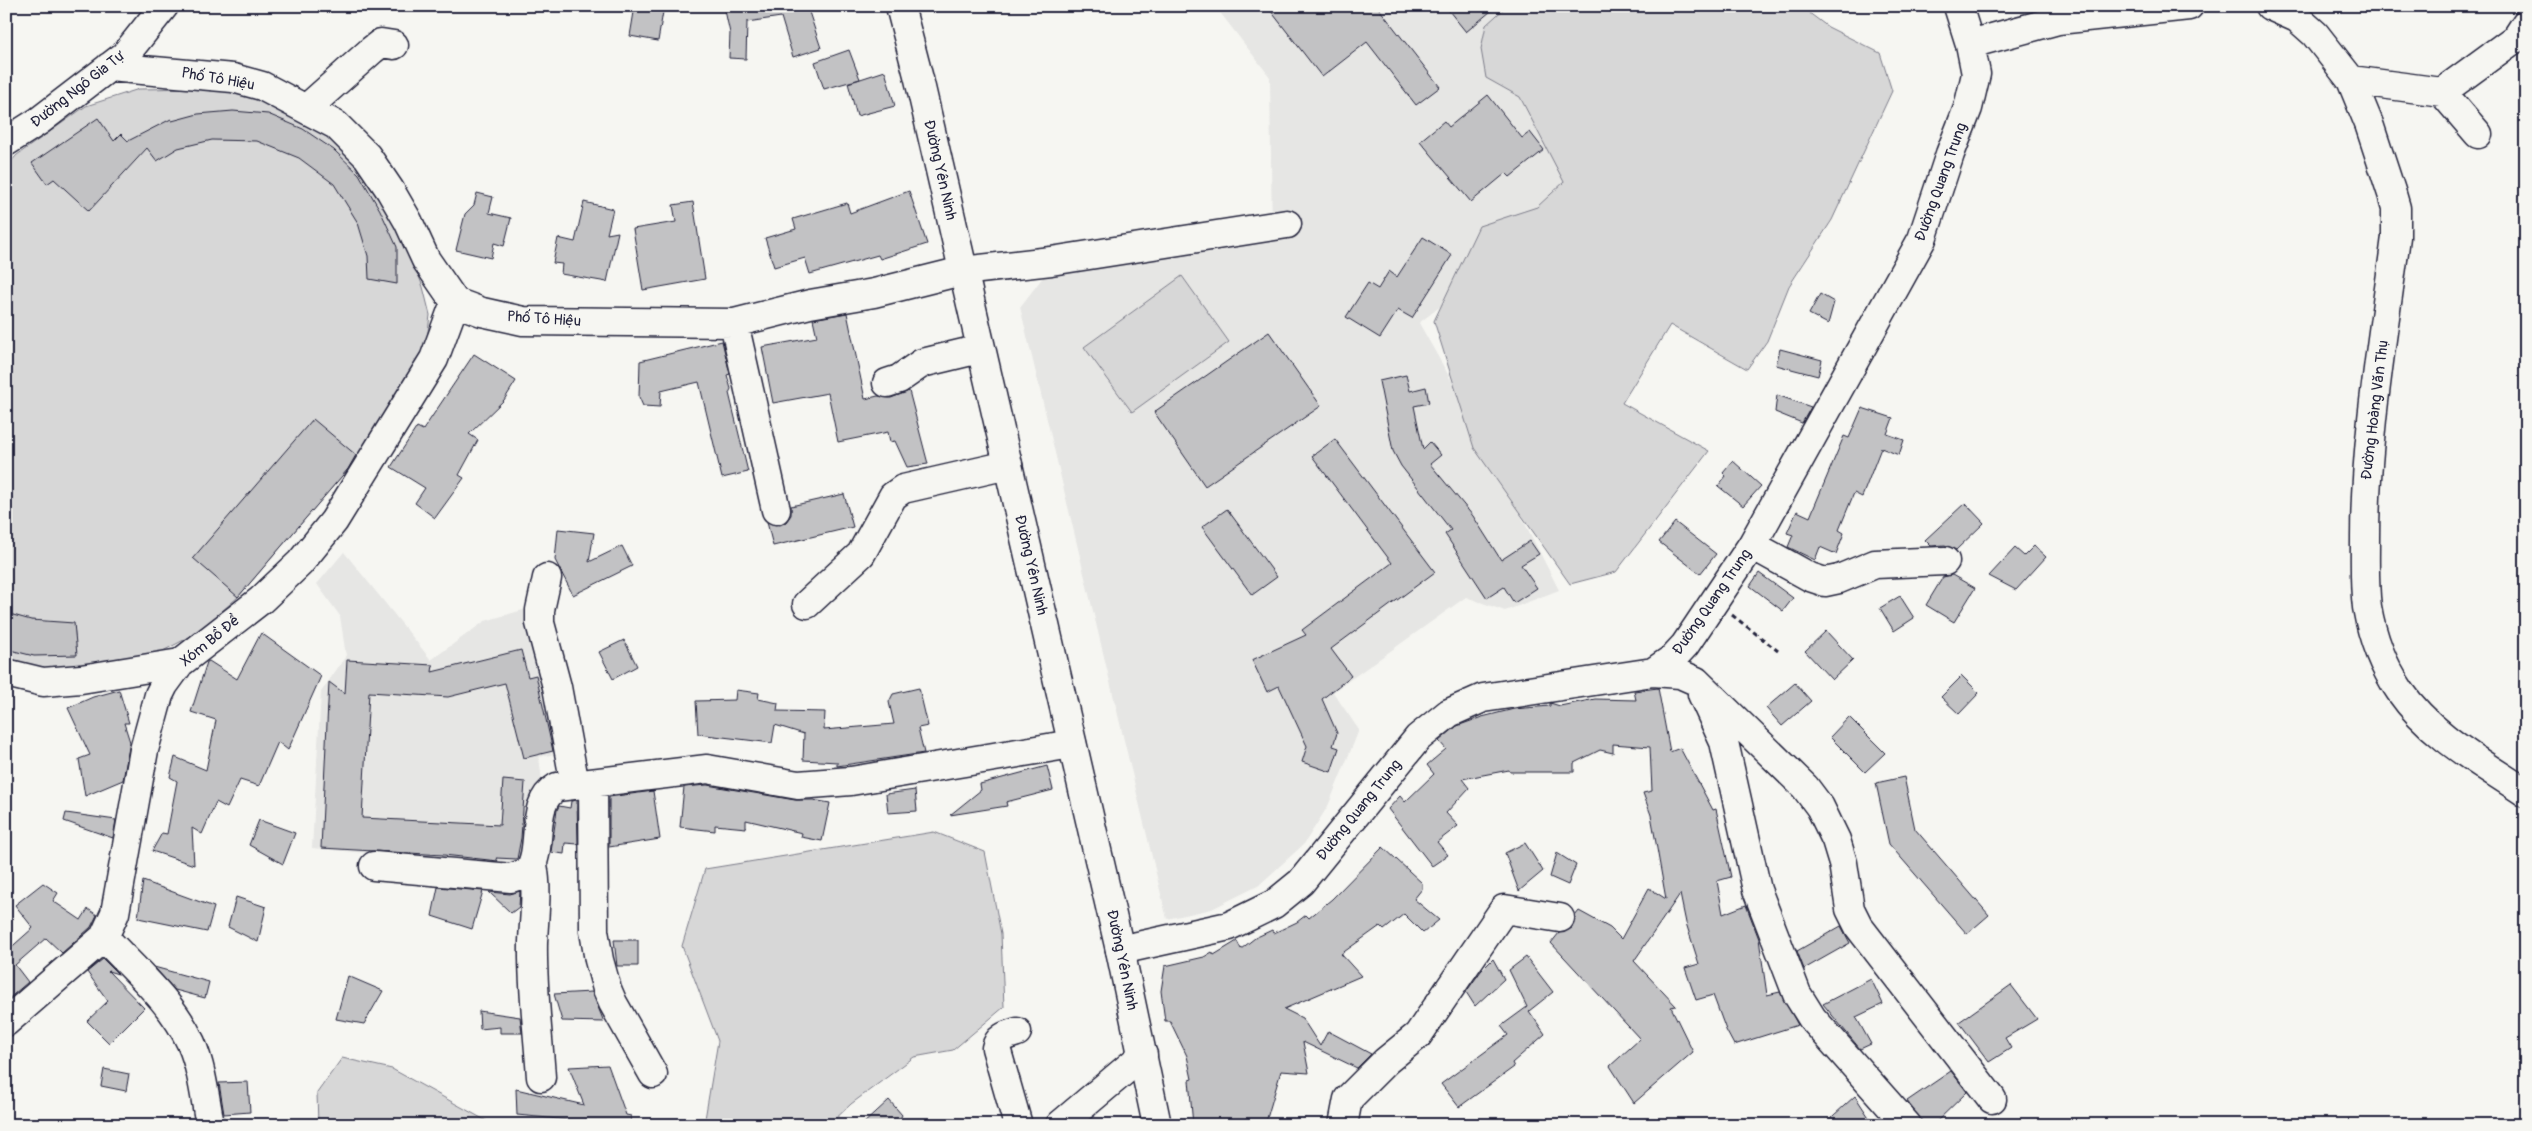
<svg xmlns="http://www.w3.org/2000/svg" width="2532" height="1131" viewBox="0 0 2532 1131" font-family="Pangolin,sans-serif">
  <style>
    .built { fill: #e6e6e4 }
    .green { fill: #d7d7d7; stroke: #7c7c89 }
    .building { fill: #c2c2c4; stroke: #22223b }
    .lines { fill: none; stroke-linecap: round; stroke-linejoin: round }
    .minor-casing { stroke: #22223b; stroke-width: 31 }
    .major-casing { stroke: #22223b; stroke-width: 31 }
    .path { stroke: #22223b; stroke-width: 3; stroke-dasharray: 5 4; stroke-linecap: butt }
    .minor { stroke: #f6f6f2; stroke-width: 28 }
    .major { stroke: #f6f6f2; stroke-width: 28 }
    .labels { text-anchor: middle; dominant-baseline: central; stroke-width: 4; stroke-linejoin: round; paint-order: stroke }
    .street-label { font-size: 15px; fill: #22223b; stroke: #f6f6f2 }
  </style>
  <rect width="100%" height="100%" fill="#f6f6f2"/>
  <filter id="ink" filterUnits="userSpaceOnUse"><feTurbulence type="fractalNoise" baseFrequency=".02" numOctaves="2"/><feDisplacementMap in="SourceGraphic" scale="10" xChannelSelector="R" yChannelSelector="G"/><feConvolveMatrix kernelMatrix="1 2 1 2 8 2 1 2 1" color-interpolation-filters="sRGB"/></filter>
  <g filter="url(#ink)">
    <path class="built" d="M1215,6H1507L1589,191L1419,323L1454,385L1559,590L1505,611L1466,597L1333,692L1359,730L1328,806L1304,844L1258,886L1212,909L1167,919L1020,307L1047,272L1272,241L1270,77Z
      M344,552L431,660L485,621L530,608L561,753L539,757L542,781L520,868L312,848L321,692L346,656L340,616L317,584Z"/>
    <path class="green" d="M1507,6H1800L1828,27L1880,53L1892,91L1832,220L1789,286L1767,341L1747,369L1670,325L1622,403L1709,451L1616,572L1570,584L1474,448L1434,321L1479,226L1537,207L1564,182L1520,97L1486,78L1481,49L1486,25Z
      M207,88L265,98L326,131L358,160L408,248L423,287L430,315L425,357L358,457L238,597L197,633L161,652L123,665L31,669L6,661V167L17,155L86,106L139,89Z
      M1182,276L1229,342L1132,412L1084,347Z
      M934,832L985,852L1001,934L1004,1007L953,1050L914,1057L851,1104L829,1125H704L718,1041L682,946L705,869Z
      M342,1058L392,1069L494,1125H318L317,1093Z"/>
    <path class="building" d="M635,6L663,12L658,41L630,36Z
      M724,6H807L821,48L793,57L781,17L747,22L746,59L729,58L730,33Z
      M1267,6H1377L1440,87L1416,105L1367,42L1322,77Z
      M1445,6H1497L1466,32Z
      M849,50L860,79L824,89L815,62Z
      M885,71L895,106L857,116L848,83Z
      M1488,95L1522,138L1530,132L1544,150L1510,177L1506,173L1471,202L1420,141L1444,121L1449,127Z
      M233,111L268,114L303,129L334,150L359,174L380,210L397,247V284L369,279L368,256L358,223L334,184L299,158L257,141L212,140L178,148L157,161L147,148L89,211L54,179L47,184L32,163L98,118L114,141L121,134L128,141L171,119L172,121L198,114Z
      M909,191L927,244L880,259L878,255L810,274L805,258L774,267L765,238L796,229L793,219L847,203L850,213Z
      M477,193L493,197L489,213L511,218L504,246L494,243L491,258L456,250L465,214L474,205Z
      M584,202L613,209L607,234L618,232L607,282L561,274L562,264L553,263L558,238L575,242Z
      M693,202L705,279L643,290L633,229L676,222L673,205Z
      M1423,237L1452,255L1412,318L1398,310L1380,338L1346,317L1368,283L1378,289L1389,271L1397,277Z
      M1820,294L1834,302L1828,324L1809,314Z
      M847,313L865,399L878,396L891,398L909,391L928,464L907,467L895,441L890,442L888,432L838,442L828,393L773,403L762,347L817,337L813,319Z
      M1269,332L1321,406L1205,486L1154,412Z
      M722,341L730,374L727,375L731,389L729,393L748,472L722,478L699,382L661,391L660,407L643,406L639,397L640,361Z
      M1780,349L1822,360L1818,376L1776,365Z
      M474,354L516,381L504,400L469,434L478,440L459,475L464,478L435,518L415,503L425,488L391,467L417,427L423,430Z
      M1406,375L1410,391L1426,387L1429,403L1414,406L1423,449L1430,442L1441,455L1430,464L1473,516L1501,560L1530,541L1539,554L1521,565L1537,588L1514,603L1504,587L1487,598L1445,534L1451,530L1401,466L1393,451L1379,381Z
      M1777,395L1811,407L1802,423L1775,412Z
      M1862,408L1893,418L1887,434L1904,440L1899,455L1881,448L1862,497L1854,493L1839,530L1844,533L1836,554L1820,547L1815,560L1788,547L1793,535L1787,533L1797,511L1810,517L1844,436L1849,438Z
      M313,419L356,455L348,469L238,597L193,558Z
      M1335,439L1435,572L1331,649L1351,676L1322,699L1337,733L1333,746L1339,748L1331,772L1302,762L1307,746L1279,686L1267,692L1252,660L1306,635L1302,630L1392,563L1312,456Z
      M1733,461L1761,486L1743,506L1718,486L1726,476L1723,473Z
      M844,494L853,527L773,546L767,522L780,525L786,522L791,515V506Z
      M1965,503L1984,523L1956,550L1945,545L1931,546L1925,540Z
      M1227,509L1277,577L1252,595L1202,527Z
      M1675,522L1716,554L1700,574L1659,542Z
      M558,529L594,533L589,562L622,546L632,566L573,595L555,560Z
      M2034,546L2046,557L2016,590L1989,576L2015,548L2024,556Z
      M1759,573L1793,598L1783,611L1750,586Z
      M1952,575L1975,588L1954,622L1926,605L1943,577Z
      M1900,596L1914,618L1894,631L1880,608Z
      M6,613L31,620L74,623L77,655L34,656L6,649Z
      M1826,631L1853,660L1832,680L1805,651Z
      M261,633L321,676L288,750L278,742L259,786L240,780L227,808L216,802L202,834L192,828L194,865L152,851L162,833L167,834L177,781L170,777L175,757L206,770L216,720L191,712L207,662L209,661L237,679Z
      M624,640L637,666L613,679L599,652Z
      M521,650L528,677L536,675L553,751L524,758L505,683L448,697L369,692L362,818L500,825L503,780L525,782L521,838L517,859L496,858L498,861L444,855L321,848L329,682L345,694L347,660L433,665L432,672Z
      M1962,676L1979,693L1959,714L1941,697Z
      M1795,683L1811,701L1782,726L1766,708Z
      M919,688L928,726L918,728L924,753L837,766V762L803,760L804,734L775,725L772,743L698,734L696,701L735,700L736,690L759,693L758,699L778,703L777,711L825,712L824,730L894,724L889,702L893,694Z
      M1658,688L1670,752L1680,748L1713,810L1716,809L1731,877L1717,881L1723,914L1746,905L1759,939L1767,995L1780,992L1798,1025L1734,1045L1726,1030L1713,995L1696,1000L1685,968L1699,964L1686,923L1680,894L1634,961L1676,1006L1671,1007L1693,1052L1634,1103L1610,1066L1640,1039L1551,943L1559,933L1572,928L1575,916L1579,911L1610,928L1621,939L1649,888L1666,899L1651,815L1643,793L1652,791L1650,747L1613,744V753L1600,750L1574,763V772H1510L1509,770L1462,779L1469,788L1446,813L1458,826L1437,842L1448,855L1432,866L1388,809L1400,796L1405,802L1434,774L1427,765L1446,749L1439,741L1457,726L1482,717L1514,709L1550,706V703L1560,706L1595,699L1636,700L1634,691Z
      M119,690L129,723H124L130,742L123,780L85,796L79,759L90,755L68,708L93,697Z
      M1849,717L1885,753L1865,772L1830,737Z
      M1047,766L1053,790L1006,802L1007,806L950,815L981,790L980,784Z
      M1904,777L1915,829L1989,915L1967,934L1889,844L1876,783Z
      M707,785L795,800H813L830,803L822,841L801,837L802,833L746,820V828L715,825V831L680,827L684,787Z
      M915,790L917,811L888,813L886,794Z
      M653,791L660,839L609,847V797Z
      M577,800L578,844L565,843L564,854L551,852L557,810L559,806L570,808L571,801Z
      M66,813L116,820L113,838L64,821Z
      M259,820L295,833L283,864L249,845Z
      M1525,843L1543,871L1519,891L1505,853Z
      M1383,847L1422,883V889L1414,899L1439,920L1423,933L1404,914L1384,930L1380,926L1341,954L1361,976L1284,1009L1302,1018L1320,1046L1328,1031L1371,1054L1357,1068L1303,1042L1309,1073L1281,1071L1265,1125H1193L1189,1080L1192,1079L1187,1056L1170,1021H1165L1161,991L1165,966L1204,957L1212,952L1214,955L1237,941L1241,949L1255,938L1272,930L1274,933L1297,922L1306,915L1309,918L1332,899Z
      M1557,853L1576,865L1568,885L1550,877Z
      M143,881L214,907L207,932L138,918Z
      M43,883L58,893L53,901L81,920L88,909L97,915L91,927L62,953L46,938L15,965L28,982L6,1001V952L33,928L15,905Z
      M438,887L483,891L472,929L432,916Z
      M520,891L519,907L511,913L489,892L510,894Z
      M236,897L266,907L258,942L228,927Z
      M1841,926L1850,943L1804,969L1797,951Z
      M614,940H638V966H617Z
      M1526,957L1553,992L1529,1011L1545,1034L1512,1063L1514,1067L1459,1107L1441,1084L1508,1035L1501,1026L1527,1007L1509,970Z
      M103,959L118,974L108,971L144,1008L109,1043L87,1021L108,1001L87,972Z
      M1493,959L1504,979L1475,1006L1466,992L1481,971Z
      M154,967L209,982L205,998L175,990Z
      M348,976L383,991L364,1024L336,1019Z
      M1871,979L1883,1004L1856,1017L1871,1044L1860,1049L1823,1004Z
      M2011,985L2037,1019L2005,1038L2011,1048L1989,1062L1959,1022Z
      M592,992L604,1022L562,1021L554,994Z
      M479,1011L520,1017L522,1033H500V1027L480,1029Z
      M608,1065L626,1115L631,1116L630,1125H591L590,1122L517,1115L516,1089L584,1105L569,1067Z
      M104,1069L129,1074L126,1091L101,1086Z
      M1951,1071L1967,1092L1933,1125H1924L1907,1101Z
      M248,1082L250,1112L224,1114L219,1083Z
      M1855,1096L1874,1125H1823Z
      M889,1100L902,1115L897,1125H862Z"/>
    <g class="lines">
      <g class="minor-casing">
        <path id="minor" d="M2270,6L2297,18L2315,34L2351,80L2369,124L2392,194L2396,208V237C2383,337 2365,438 2365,538C2365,561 2364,584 2367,607C2372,636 2383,666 2400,691C2431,736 2482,763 2526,793
          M1970,44L2058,20L2189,6
          M109,67L233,78L262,86L336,125L367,156L390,190L408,221L426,260L455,302L482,312L523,321L734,323L810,304L874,293L962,271L1051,261L1287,224
          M2351,80L2442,92L2517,37L2526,23
          M2442,92L2478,134
          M307,108L372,50L381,43L394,45
          M6,142L39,121L125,55L164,6
          M734,323L776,510
          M887,383L899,379L922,363L980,349
          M1752,545L1810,577L1825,582L1839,579L1875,564L1945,561
          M547,578L540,610V623L557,687L575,785
          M807,604L861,554L893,496L903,489L1008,465
          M1653,672L1680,674L1696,681L1805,787L1820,807L1836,840L1843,863L1850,909L1859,927L1992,1099
          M6,673L43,682L81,679L180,663
          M1702,694L1724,742L1757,890L1797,994L1812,1018L1907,1125
          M593,783L594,931L599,960L607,989L613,1003L653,1074
          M533,865C538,891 534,916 533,942C532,987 538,1032 541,1077
          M374,866L511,878L528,872C545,848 528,804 557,787L707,769L798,785L851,781L1072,744
          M104,937C134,970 172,1001 191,1043C202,1068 205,1098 210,1125
          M1120,950L1229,926L1274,904L1301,882L1418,738L1449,713L1483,698L1653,672L1672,659L1685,645L1752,545L1922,239L1950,154L1968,108L1976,74L1970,44L1958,6
          M6,1022L104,937L115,913L144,750L159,695L164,685L180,663L261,600L300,563L334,521L434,359L455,302
          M1017,1032C1007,1035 998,1037 996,1048L1018,1125
          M1060,1125L1143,1055
          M1343,1125L1348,1099L1386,1061L1418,1035L1504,909L1560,918"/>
      </g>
      <g class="major-casing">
        <path id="major" d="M900,6L919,79L1120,950L1157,1125"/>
      </g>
      <path class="path" d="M1732,615L1778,651"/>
      <use href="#minor" class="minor"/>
      <use href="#major" class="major"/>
    </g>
  </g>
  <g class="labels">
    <g class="street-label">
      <text transform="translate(218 79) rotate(10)">Phố Tô Hiệu</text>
      <text transform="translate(78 89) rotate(-38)">Đường Ngô Gia Tự</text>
      <text transform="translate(940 170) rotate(77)">Đường Yên Ninh</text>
      <text transform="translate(1941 182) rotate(-70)">Đường Quang Trung</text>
      <text transform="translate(544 319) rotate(4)">Phố Tô Hiệu</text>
      <text transform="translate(2375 410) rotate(-83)">Đường Hoàng Văn Thụ</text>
      <text transform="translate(1031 565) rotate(77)">Đường Yên Ninh</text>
      <text transform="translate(1712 602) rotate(-55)">Đường Quang Trung</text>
      <text transform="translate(210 641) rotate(-39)">Xóm Bồ Đề</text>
      <text transform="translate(1359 810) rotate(-51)">Đường Quang Trung</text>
      <text transform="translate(1122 960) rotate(78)">Đường Yên Ninh</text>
    </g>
  </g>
  <rect width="2532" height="1131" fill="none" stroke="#f6f6f2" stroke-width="25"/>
  <rect x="12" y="12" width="2507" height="1106" fill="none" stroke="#22223b" stroke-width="2" filter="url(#ink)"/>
</svg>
